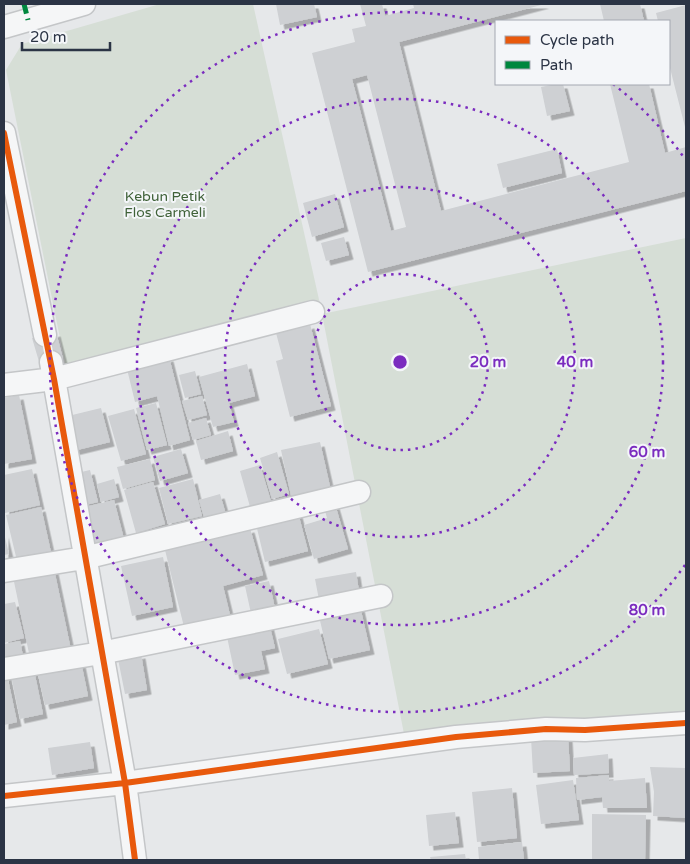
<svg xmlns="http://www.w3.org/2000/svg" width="690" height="864" viewBox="0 0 690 864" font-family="'Varela Round',sans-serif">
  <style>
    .green { fill: #d6ded6 }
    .building { fill: #ced0d3; fill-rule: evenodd; filter: url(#shadow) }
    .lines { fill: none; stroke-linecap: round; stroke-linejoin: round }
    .street-casing { stroke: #c4c6c8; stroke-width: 25 }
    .street { stroke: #f5f6f7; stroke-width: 22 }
    .quiet { stroke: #00873e; stroke-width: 5; stroke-dasharray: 10 5; stroke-linecap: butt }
    .cycleway-casing { stroke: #f4f6f9; stroke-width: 9 }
    .cycleway { stroke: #e8590c; stroke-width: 6 }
    .ring { fill: none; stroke: #7b2cbf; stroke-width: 2.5; stroke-dasharray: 2.5 5 }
    .labels { text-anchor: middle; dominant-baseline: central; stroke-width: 4; stroke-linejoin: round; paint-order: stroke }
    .park-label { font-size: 14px; fill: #3f6138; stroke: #f4f6f9 }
    .centre { fill: #7b2cbf; stroke: #f4f6f9; stroke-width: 2.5 }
    .ring-label { font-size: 15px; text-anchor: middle; font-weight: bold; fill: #7b2cbf; stroke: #f4f6f9; stroke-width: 4; stroke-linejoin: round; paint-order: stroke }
  </style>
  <defs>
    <filter id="shadow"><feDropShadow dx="4.5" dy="4.5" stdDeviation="0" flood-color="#0004"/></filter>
  </defs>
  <rect width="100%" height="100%" fill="#e6e8ea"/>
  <path class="green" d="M160,4H253L320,304L66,368L6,70L22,44Z
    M686,238V716L405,739L322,314Z"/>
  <path class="building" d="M276,4H314L317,17L280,25Z
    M360,4H382L385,16L414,8L413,4H545L399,42L441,211L629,162L610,84H649L665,153L686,147V191L368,272L312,53L355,42L352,29L366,26ZM367,75L406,227L391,231L352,79Z
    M600,4H640L644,21H604Z
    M686,5V131L669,64V21H658L656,13Z
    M556,84H563L570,111L547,116L541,87Z
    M557,149L562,173L503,188L497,164Z
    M335,194L344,227L312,237L303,203Z
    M344,237L349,255L326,261L321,243Z
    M310,324L331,406L290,417L276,361L283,359L276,333Z
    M56,332L63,359L40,365L32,338Z
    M169,357L190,440L169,446L157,396L135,402L126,365Z
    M247,364L255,396L229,403L234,422L213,427L199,377Z
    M195,371L201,394L185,398L179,375Z
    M19,395L32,459L4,464V398Z
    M202,396L207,415L188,420L182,401Z
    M156,403L167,445L147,450L136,408Z
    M101,408L110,442L73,451L64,417Z
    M134,409L146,454L121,461L108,416Z
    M206,418L211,435L193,440L188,423Z
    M228,431L233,451L201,460L196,441Z
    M320,442L331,491L292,500L281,450Z
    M181,449L188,473L160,481L153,457Z
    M277,452L289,494L272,499L260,458Z
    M150,459L155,480L123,489L117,467Z
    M260,465L273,508L252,514L240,471Z
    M32,469L40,505L5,513L4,475Z
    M90,470L98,502L85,505L77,473Z
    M114,479L119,497L101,502L97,484Z
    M193,479L202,516L168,524L159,488Z
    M153,482L165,524L136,533L124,490Z
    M220,494L227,518L206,524L199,500Z
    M114,500L125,543L96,551L85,507Z
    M335,504L348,549L314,559L304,525L327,518L324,507Z
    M41,507L52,557L18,565L6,515Z
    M297,509L308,551L265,562L255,520Z
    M250,528L263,575L223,586L231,619L185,631L165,550Z
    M4,533L9,554L4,555Z
    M163,557L173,607L132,616L121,566Z
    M54,569L71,650L30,658L13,577Z
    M356,572L360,598L320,605L315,579Z
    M269,581L276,613L252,618L245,586Z
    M15,602L24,638L4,643V604Z
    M359,602L370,650L329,659L318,612Z
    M269,623L275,648L261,651L265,669L235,675L226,632Z
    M319,629L328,664L287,674L278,639Z
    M20,641L24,661L4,665V644Z
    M141,654L147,690L125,694L118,659Z
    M80,657L88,696L45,705L36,666Z
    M6,670L17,722L4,725V671Z
    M34,670L43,714L20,719L11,675Z
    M568,736L570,771L533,773L531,738Z
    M90,742L94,768L52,775L48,748Z
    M608,754L609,773L574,775L573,758Z
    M650,767L686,768V818L653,816L654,792Z
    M609,775V781L645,778L647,808H603L602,797L577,800L576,778Z
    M573,780L579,820L541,824L536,785Z
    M512,788L517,838L477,842L472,792Z
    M455,812L459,843L429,846L426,815Z
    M592,814L646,815L645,860H592Z
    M522,842L524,860H479L478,847Z
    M465,854L466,860H431L430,857Z"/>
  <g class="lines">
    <g class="street-casing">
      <path id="street" d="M4,27L84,4
        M4,133L45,335
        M51,362L125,783L135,860
        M4,385L54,379L313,312
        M4,571L84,558L359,492
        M4,669L101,653L381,596
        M4,796L125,783L456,737L546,729L585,730L686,723"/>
    </g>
    <use href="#street" class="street"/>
    <path class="quiet" d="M24,4L28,20"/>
    <g class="cycleway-casing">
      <path id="cycleway" d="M4,133L54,379L125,783L135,860
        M4,796L125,783L456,737L546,729L585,730L686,723"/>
    </g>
    <use href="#cycleway" class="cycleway"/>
  </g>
  <g class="ring">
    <circle cx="400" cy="362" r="88"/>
    <circle cx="400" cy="362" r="175"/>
    <circle cx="400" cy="362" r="263"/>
    <path d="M685 565A350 350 0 1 1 494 25M613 84A350 350 0 0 1 685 159"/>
  </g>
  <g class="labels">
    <g class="park-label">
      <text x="165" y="196">Kebun Petik<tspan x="165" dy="16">Flos Carmeli</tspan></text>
    </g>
  </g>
  <circle cx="400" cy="362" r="8" class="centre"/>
  <g class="ring-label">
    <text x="488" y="367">20 m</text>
    <text x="575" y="367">40 m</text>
    <text x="647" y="457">60 m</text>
    <text x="647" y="615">80 m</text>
  </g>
  <rect width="690" height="864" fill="none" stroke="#2b3445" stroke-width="10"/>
  <rect x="495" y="20" width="175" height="65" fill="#f4f6f9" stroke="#a4a8b1"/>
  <rect x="505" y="36" width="25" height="8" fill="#e8590c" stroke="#a4a8b1"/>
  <text x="540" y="45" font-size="15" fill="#2b3445">Cycle path</text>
  <rect x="505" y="61" width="25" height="8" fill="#00873e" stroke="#a4a8b1"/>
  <text x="540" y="70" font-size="15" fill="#2b3445">Path</text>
  <path d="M22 42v8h88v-8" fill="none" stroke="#2b3445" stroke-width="2.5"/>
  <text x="30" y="42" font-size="15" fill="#2b3445" stroke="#f4f6f9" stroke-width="4" paint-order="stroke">20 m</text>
</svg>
